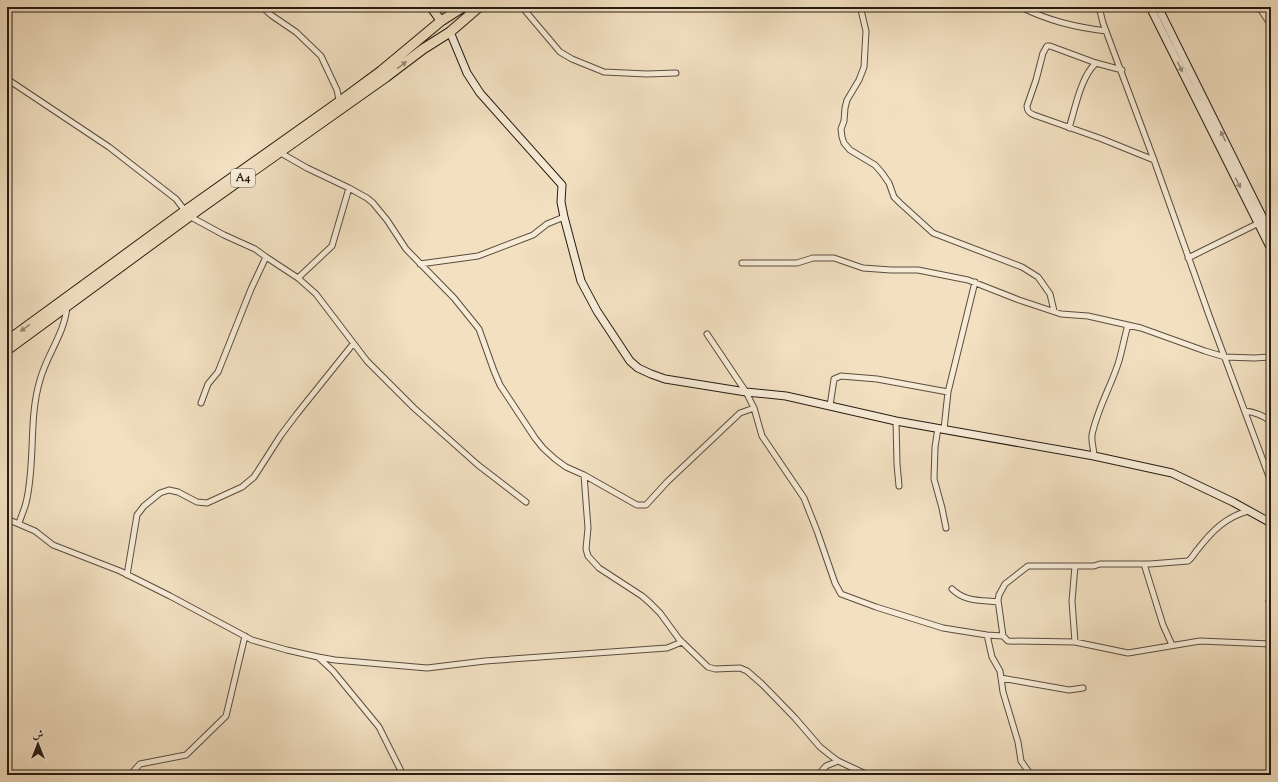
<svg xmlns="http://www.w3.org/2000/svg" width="1278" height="782" viewBox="0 0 1278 782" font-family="'Sorts Mill Goudy',Amiri,serif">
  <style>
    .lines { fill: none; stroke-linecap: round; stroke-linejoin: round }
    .street-casing { stroke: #594d3e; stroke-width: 7 }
    .secondary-casing { stroke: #261c13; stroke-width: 9 }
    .primary-casing { stroke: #261c13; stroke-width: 10 }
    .highway-casing { stroke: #261c13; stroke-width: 11 }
    .street { stroke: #f7ebd7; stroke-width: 5 }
    .secondary { stroke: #f7ebd7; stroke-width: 7 }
    .primary { stroke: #f2e0c1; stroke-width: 8 }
    .highway { stroke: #f2e0c1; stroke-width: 9 }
    .oneway { fill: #968873 }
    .oneway2 { fill: #998e7f }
    .labels { text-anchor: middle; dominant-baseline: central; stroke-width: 3; stroke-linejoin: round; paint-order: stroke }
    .shield { fill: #f7ebd7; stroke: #655a4e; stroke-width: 1 }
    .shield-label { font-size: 11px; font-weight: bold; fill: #261c13 }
  </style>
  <rect width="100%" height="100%" fill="#f2e0c1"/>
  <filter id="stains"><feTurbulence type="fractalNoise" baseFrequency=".005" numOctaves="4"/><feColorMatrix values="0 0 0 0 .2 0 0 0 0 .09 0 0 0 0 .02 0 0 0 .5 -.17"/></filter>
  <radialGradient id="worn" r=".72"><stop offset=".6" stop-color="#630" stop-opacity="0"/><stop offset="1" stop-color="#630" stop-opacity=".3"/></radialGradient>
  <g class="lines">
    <g class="street-casing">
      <path id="street" d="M262,7L271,15L296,32L321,56L337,90L340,104
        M522,7L560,52L572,59L604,72L647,74L676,73
        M858,7L861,10L866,31L864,67L859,80L847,100L845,108L844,121L841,129L842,137L844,143L850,150L875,165L882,173L889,183L894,197L900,203L933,233L1022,267L1038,277L1050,294L1054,311
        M1021,7C1049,21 1075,27 1106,31
        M1099,7L1103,23L1154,160L1210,318L1271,482
        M1259,7L1271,25
        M1122,70L1096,63L1050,46H1047L1043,53L1036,80L1027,106C1027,111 1029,113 1034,115L1102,139L1154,160
        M7,79L109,147L176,199L189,216L224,235L255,249L266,257L251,289L218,372L208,384L201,403
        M1069,128C1075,109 1081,76 1096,63
        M279,152L307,168L349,188L367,198L373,203L387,220L406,249L454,298L479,329L494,371L500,385L535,438L543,448L555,459L566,467L584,475L588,528L586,549L588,556L599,568L642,596L649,602L660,613L679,639L708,667L715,669L740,668L747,671L762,684L795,718L820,747L830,755L838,761L868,775
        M266,257L298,278L316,294L367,361L414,408L478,465L526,502
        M1188,258L1271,217
        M742,263H797L813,258H834L863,268L891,270H918L968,280L1019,300L1061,314L1088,316L1141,328L1205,351L1225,357L1254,358L1271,357
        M420,264L478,256L533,235L547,224L564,217
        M298,278L332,246L349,188
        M707,334L746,392L754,408L762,436L804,498L817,531L835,583L841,594L876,607L943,628L987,635L1003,636
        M830,406L834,379L841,376L877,379L948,392
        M1245,411C1255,412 1262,415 1271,421
        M896,421L897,464L899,486
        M938,428L935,447L934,479L942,508L946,528
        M944,429L948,392L975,282
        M1094,456C1094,449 1091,442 1092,435C1097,410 1110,388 1118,364C1122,352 1124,338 1128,325
        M584,475L637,505H646L667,482L740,413L754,408
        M1248,511C1226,517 1212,531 1198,549C1194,553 1193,558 1188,561L1150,564H1100L1094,566H1028L1005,584L999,595L998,600L1003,636L1008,641L1075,642L1128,653L1200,641L1271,644
        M7,519L35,531L53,545L120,571L170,596L252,640L287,650L318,657L333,671L379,727L403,775
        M19,523C21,517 24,510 26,503C36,462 28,420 40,380C47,354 65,333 67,306
        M1144,564L1163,625L1172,645
        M1075,566L1072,601L1075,642
        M127,575L137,515L144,506L160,493L169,490L178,492L197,502L207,503L242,487L254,477L281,435L296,415L353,344
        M952,589C965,602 981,600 998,602
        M1269,601L1271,600
        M987,635L992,657L1000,671L1003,692L1018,742L1021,761L1031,775
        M318,657L335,660L427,668L485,661L667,648L682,642
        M1001,678L1069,690L1083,688
        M130,775L140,764L186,755L226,716L245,636
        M818,775L826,766L838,761"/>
    </g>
    <g class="secondary-casing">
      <path id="secondary" d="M1150,7L1271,249
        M1158,7L1271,234
        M450,32L467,73L480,93L562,185L561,202L564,217L581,281L597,311L630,361L638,368L651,374L665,379L746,392L786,396L896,421L1094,456L1172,473L1233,502L1271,523"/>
    </g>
    <g class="primary-casing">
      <path id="primary" d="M431,7L441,21"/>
    </g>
    <g class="highway-casing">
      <path id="highway" d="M7,341L185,211L339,102L381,71L441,21L463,7
        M7,350L198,210L386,77L423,49L450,32L479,7"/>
    </g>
    <use href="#street" class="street"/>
    <use href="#secondary" class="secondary"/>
    <use href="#primary" class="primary"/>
    <use href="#highway" class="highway"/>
  </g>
  <defs><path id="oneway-solid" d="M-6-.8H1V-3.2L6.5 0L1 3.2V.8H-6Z"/></defs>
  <g class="oneway">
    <use href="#oneway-solid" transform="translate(402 65) rotate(-37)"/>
    <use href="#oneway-solid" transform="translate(25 328) rotate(144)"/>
  </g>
  <g class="oneway2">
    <use href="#oneway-solid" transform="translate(1180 67) rotate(64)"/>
    <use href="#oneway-solid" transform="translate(1223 136) rotate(-116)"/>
    <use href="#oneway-solid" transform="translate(1238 183) rotate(63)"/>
  </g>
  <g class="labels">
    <rect class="shield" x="231" y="169" width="24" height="18" rx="3"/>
    <g class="shield-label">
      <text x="243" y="178">A4</text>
    </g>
  </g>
  <rect width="1278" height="782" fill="none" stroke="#f2e0c1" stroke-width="24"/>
  <rect x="8" y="8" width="1262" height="766" fill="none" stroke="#261c13" stroke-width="2"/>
  <rect x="12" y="12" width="1254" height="758" fill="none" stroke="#261c13"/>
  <g transform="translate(38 744)" stroke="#f7ebd7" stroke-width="3" paint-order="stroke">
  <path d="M0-3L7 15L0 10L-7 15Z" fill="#261c13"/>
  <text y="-6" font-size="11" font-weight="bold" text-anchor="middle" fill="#261c13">ش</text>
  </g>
  <rect width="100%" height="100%" filter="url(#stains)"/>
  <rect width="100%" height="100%" fill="url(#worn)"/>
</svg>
